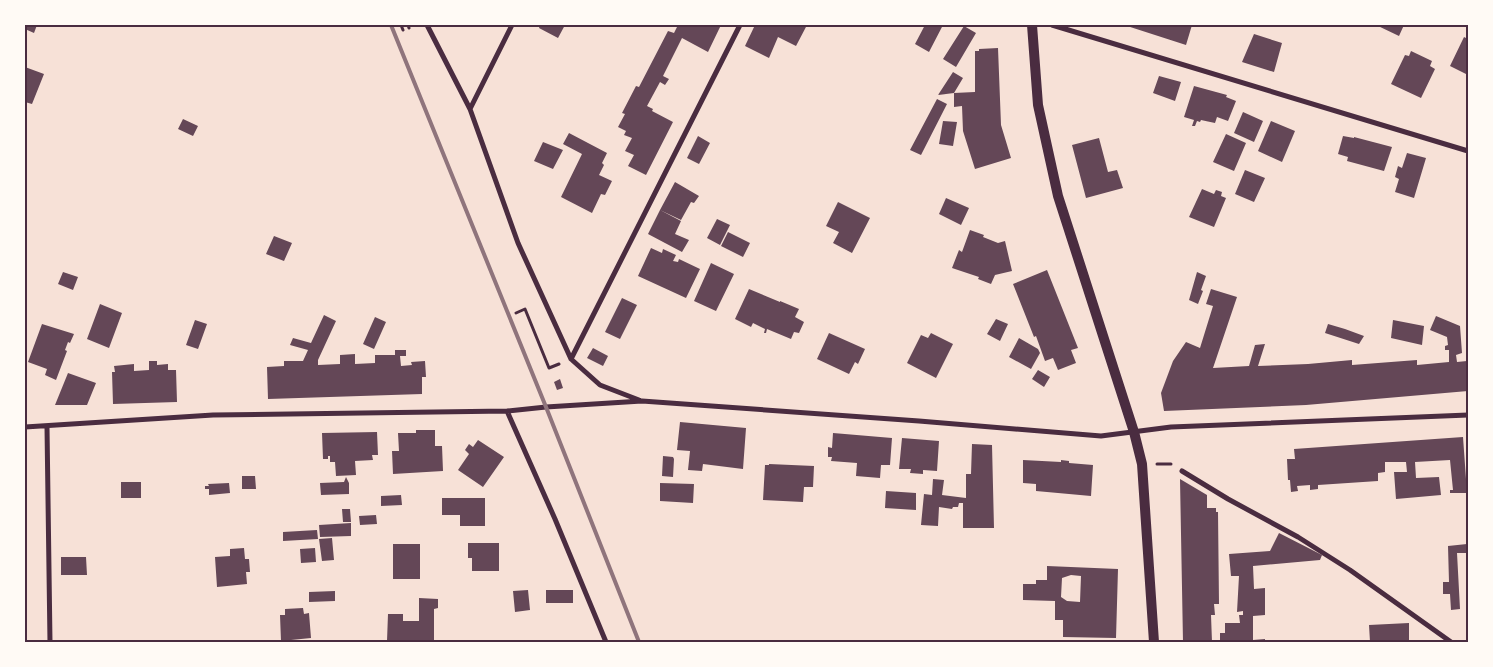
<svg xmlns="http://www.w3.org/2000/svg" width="1493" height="667" viewBox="0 0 1493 667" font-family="Mulish,sans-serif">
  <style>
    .building { fill: #644757; fill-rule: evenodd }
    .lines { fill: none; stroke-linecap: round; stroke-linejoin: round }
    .path { stroke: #4a2c40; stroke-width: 3 }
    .minor { stroke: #4a2c40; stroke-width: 5 }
    .secondary { stroke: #4a2c40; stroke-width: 10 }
    .rail { stroke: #8f747c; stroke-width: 4 }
    .neatline { fill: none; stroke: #4a2c40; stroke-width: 2 }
  </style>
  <rect width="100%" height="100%" fill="#f7e1d7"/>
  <path class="building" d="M25,25H37L34,33L25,29Z
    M540,25H565L558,38L539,28Z
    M678,25H721L708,52L682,38L663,76L669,79L665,85L660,82L647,106L653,109L652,111L673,122L646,175L628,166L634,155L625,151L632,138L624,135L626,131L618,127L625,114L622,113L636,86L639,87L668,31L674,33Z
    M755,25H807L796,46L778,37L769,58L745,46Z
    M925,25H943L929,52L915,44Z
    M1124,25H1192L1186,45Z
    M1376,25H1404L1399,36Z
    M964,26L976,33L956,67L943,59Z
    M1254,34L1282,43L1274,72L1242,62Z
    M1464,37L1468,39V75L1450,66Z
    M998,48L1001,125L1011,158L975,169L963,131L962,106L954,107V93L975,92V51H979V49Z
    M1411,51L1432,61L1430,66L1435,69L1421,98L1391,84L1405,55L1409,56Z
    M25,67L44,74L32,104L25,102Z
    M953,72L963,78L954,93L938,95Z
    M1159,76L1181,82L1175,101L1153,93Z
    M1194,86L1227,95L1226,97L1236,101L1228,121L1217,117L1215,123L1201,120L1200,122L1197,121L1195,126H1192L1194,120L1184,117Z
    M937,99L947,104L921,155L910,150Z
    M1243,112L1263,121L1254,142L1234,133Z
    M183,119L198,126L193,136L178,129Z
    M943,121L957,122L953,146L939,144Z
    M1271,121L1295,131L1282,162L1258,151Z
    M569,133L607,153L602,163L604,165L599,175L612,181L605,195L601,194L592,213L561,197L582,154L563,144Z
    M1226,134L1246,143L1234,171L1213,162Z
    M698,136L710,143L699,164L687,158Z
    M1343,136L1354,138V137L1392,147L1384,171L1347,161L1348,157L1338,154Z
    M1099,138L1108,172L1117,170L1123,188L1086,198L1072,145Z
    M543,142L563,150L553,169L534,161Z
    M1407,153L1426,158L1414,198L1395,192L1399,179L1395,177L1398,166L1402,168Z
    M1245,170L1265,178L1254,202L1235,194Z
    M675,182L699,196L694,203L691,202L681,220L660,210Z
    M1202,189L1214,194L1216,190L1222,192L1221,196L1226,198L1214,227L1189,217Z
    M946,198L969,208L961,225L939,214Z
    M838,202L870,218L852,253L833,243L839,232L826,226Z
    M660,210L681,221L675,234L689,240L682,252L648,234Z
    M717,219L730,225L720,245L707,238Z
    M970,230L984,235L983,237L998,243L1005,241L1012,271L995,275L991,284L978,279L979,277L952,268L959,250L962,252Z
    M728,232L750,243L743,257L721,246Z
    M274,236L292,243L284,261L266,254Z
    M651,248L662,253L663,249L676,255L673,261L678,262L679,259L700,269L686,298L638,276Z
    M711,263L734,274L716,311L694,301Z
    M1047,270L1078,348L1071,350L1076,363L1058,370L1053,358L1045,361L1036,336L1034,337L1013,284Z
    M63,272L78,277L73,290L58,284Z
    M1197,272L1206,276L1201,290L1203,291L1198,304L1189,300Z
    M749,289L780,302V301L799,309L795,317L804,322L799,333L794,332L791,339L767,329L766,333H764L765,329L753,323L751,327L735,319Z
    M1211,289L1237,297L1213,368L1249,366L1255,345L1265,344L1258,366L1308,364L1352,360V365L1417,360V365L1449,362V350H1445V346L1448,345L1447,337L1430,330L1436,316L1460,326L1462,353L1456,355L1457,362L1467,361L1466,356H1468V391L1306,405L1164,411L1161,393L1173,361L1186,342L1200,348L1213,306L1206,304Z
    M622,298L637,305L620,339L605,332Z
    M100,304L122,313L109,348L87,339Z
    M324,315L336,321L318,360V365L340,364V355L355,354V364L375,363V355H395V350H406V356H400L401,366L412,365L411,362L425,361L426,377H422V394L268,399L267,367L284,366V361H303L308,350L290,345L293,338L311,343Z
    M375,317L386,322L374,349L363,344Z
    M996,319L1008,324L1000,341L987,334Z
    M195,320L207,324L198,349L186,345Z
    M1393,320L1424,326L1422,345L1391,338Z
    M42,324L74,334L70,343L68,342L65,350L67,351L56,380L45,375L47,369L28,362Z
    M1328,324L1345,329L1364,336L1359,344L1325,333Z
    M829,333L865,349L858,364L855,362L849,374L817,359Z
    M931,333L953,344L936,378L907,363L921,335L928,338Z
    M1019,338L1038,349L1040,353L1031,369L1009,357Z
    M593,348L608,356L603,366L587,358Z
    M149,361H157V365L168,364V370H176L177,402L113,404L112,372H115L114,366L134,364V371L149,370Z
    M1038,370L1050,377L1044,387L1032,379Z
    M68,373L96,383L87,405H55Z
    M560,379L563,388L557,390L554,382Z
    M680,422L746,428L743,469L703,464L702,471L688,470L690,451L677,450Z
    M416,430H435V446H442L443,471L393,474L392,451H399L398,433H416Z
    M377,432L378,455H372L373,460L355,461L356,475L336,476L335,462H330V456H328V459H323L322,433Z
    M833,433L892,438L890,465H881L880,478L856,476L857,463L831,461L832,457H828V447L832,448Z
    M1463,437L1467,493H1450V490H1453L1450,460L1415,462L1416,478L1439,477L1441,495L1396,499L1394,472H1407L1406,462H1385V472L1378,473V481L1318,485V489L1310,490V485L1297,486L1298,491L1291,492L1290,480H1288L1287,459H1295L1294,449Z
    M902,438L939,441L937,471L923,470V474L910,473L911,469H899Z
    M478,440L504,457L483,487L458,470L469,454L465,450L469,444L473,447Z
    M972,444L992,445L994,528H963V503H959L958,507H953L952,509L939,507L938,526L921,525L924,494L932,495L933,479L944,480L942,495L966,498V474H971Z
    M663,456L673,457L674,459L673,477L662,476Z
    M1023,460L1061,462V460L1069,461V463L1093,465L1091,496L1036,491V484L1023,483Z
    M769,464L814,466L813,487H804L803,502L763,500L765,465H769Z
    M242,476H255L256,489H242Z
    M346,477L349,483V494L321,495L320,483L344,482Z
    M1180,479L1207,495V508H1216V512H1218L1219,604H1214L1215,615H1211L1212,642H1183Z
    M121,482H141V498H121Z
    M229,483L230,493L209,495V489H205V486H209L208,484Z
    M660,483L694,484L693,503L660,501Z
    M886,491L916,493V510L885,508Z
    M401,495L402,505L381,506V496Z
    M442,498H485V526H460V515H442Z
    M342,509H350L351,522H343Z
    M376,515L377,524L360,525L359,516Z
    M351,523V536L320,537L319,525Z
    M317,530L318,539L283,541V532Z
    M1279,533L1322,555L1320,560L1253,566L1254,589L1265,588V615L1253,616V640L1265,639V642H1220V633H1225V623H1240L1239,615H1243V611L1237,612L1239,576H1231L1229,554L1270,551Z
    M332,538L334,560L322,561L319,539Z
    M468,543H499V571H472V558H468Z
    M393,544H420V579H393Z
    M1467,544L1468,553H1457L1460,609L1451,610L1450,594H1443V582H1449L1448,546Z
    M244,548L245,559H249L250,572H246L247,584L217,587L215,557L230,556V549Z
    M315,548L316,562L301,563L300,549Z
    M61,557H86L87,575H61Z
    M1047,566L1118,569L1116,638L1063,637V620H1055V601L1023,600V584H1036V580H1047ZM1071,575L1081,576L1080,602L1067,601L1061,597L1062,578Z
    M528,590L530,610L515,612L513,591Z
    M546,590H573V603H546Z
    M335,591V601L309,602V592Z
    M419,598L438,599V608L434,609V642H419V640L387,641L388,614H403V621H419Z
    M303,608L304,614L309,613L311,638L281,641L280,615H285V609Z
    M1409,623V640H1413V642H1370L1369,625Z"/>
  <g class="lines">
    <path class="path" d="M401,25L403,30
      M408,25L409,28
      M516,313L525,309L549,368L559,364
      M1157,464H1171"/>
    <path class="minor" d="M427,25L470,109
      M512,25L470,109L518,243L571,359L600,385L639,400
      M1052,25L1468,151
      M571,359L740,25
      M507,411L555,519L606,642
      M25,427L213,415L507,411L546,407L642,401L919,421L1101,436L1171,427L1468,415
      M47,427L50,642
      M1182,471L1228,499L1298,537L1350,570L1451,642"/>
    <path class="secondary" d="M1032,25L1038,105L1058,196L1134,432L1142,464L1154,642"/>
    <path class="rail" d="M391,25L546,407L639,642"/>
  </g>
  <rect width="1493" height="667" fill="none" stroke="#fffaf5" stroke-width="52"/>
  <rect x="26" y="26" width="1441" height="615" class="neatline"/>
</svg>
